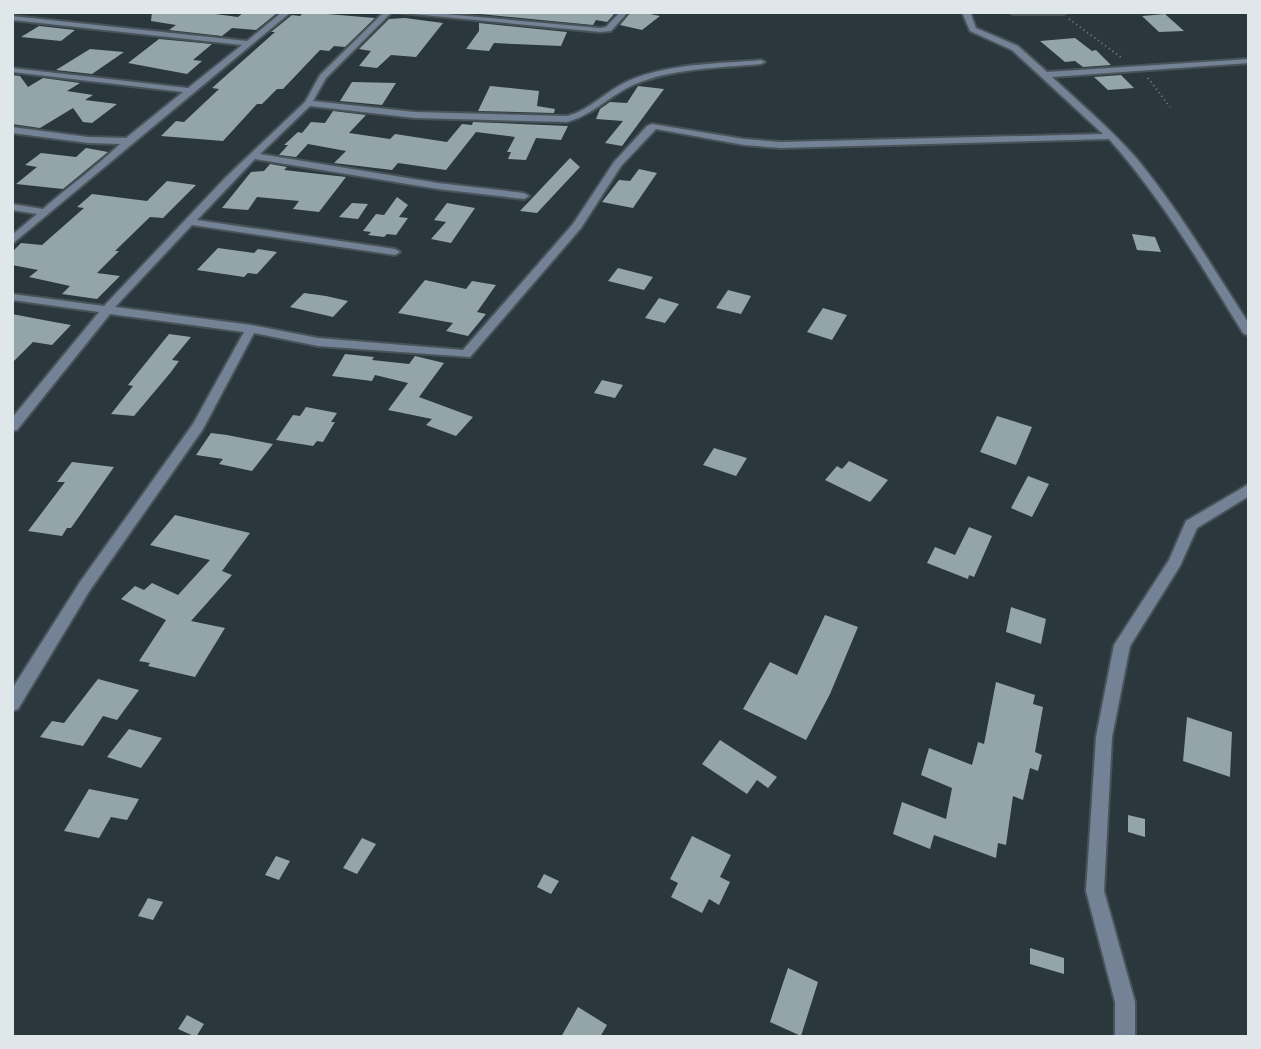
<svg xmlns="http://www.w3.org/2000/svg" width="1261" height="1049" viewBox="0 0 1261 1049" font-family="Lora,serif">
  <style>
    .building { fill: #93a5a8 }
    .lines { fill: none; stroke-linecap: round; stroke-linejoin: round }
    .minor-casing { stroke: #475359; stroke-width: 4 }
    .path { stroke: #788388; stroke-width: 2; stroke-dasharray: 1 3.5; stroke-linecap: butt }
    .minor { fill: #738294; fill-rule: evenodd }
  </style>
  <rect width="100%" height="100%" fill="#2a373d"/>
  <path class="building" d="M152,12H200L238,17L244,12L277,13L256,30L232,28L222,36L169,30L176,25L151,21Z
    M304,12L375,18L345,47L334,46L329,51L320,50L283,89H277L262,104H257L223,141L161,136L176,121L184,122L219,89L212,88L275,32H271L292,15L300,16Z
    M480,12H616L607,22L596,20L593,25L480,14Z
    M631,12H640L660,16L642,30L620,25Z
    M1165,14L1184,31L1159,32L1142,16Z
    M405,18L443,23L416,57L391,55L377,68L359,66L371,51L359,49L389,19Z
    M479,23L567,32L561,46L494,43L489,51L466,49L479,31Z
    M39,26L75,30L61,41L21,37Z
    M1075,38L1092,51L1096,50L1111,65L1083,67L1075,61L1065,62L1040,41Z
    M159,39L212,44L193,60L202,61L187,74L128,63Z
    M90,49L124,52L92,74L56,70Z
    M12,75L20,76L28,87L43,78L80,83L67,91L93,95L85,100L117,104L92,123L83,122L73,108L40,128L12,124Z
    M1121,75L1134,88L1108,90L1094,77Z
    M352,82L396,83L382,105L340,101Z
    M490,86L539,91L537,106L555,109L554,113L478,111Z
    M638,86L664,89L622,146L605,143L623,121L596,119L600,109L610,102L627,103Z
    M333,111L366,115L349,133L390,139L395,134L447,142L462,124L472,125L473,122L568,126L561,140L536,138L526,160L508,159L511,152H507L515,137L476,132L446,170L398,163L392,170L334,163L346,151L308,144L296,157L279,155L288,145H284L298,132L302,133L311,122L325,123Z
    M86,148L108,152L63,189L16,184L37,167L25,165L41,153L76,157Z
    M570,158L580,167L537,213L520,211Z
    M270,164L287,167L284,170L346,177L319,212L293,209L299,201L257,197L248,210L222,208L251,172L264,171Z
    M639,169L657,173L633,208L602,202L619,180L630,181Z
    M167,181L196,185L163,218L150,217L115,251H119L97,273L120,276L97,299L62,294L70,286L29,277L38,270L12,265V252L21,243L42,245L84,208L77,207L92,194L147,201Z
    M397,197L408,205L399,217L408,218L396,235L387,234L384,237L368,235L371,232L363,231L376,214L384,215Z
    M352,203L368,204L358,219L339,217Z
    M447,203L475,208L451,243L431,239L446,222L434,220Z
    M1132,234L1155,237L1161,252L1137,250Z
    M218,248L254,253L258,249L277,252L257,274L248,273L244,277L197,270Z
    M618,268L653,277L644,290L608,281Z
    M425,280L466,289L472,281L496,285L477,312L486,314L468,336L446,331L453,323L398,313Z
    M728,290L751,296L741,314L716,308Z
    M304,293L326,296L348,301L333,317L290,307Z
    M659,298L679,304L665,323L645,318Z
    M823,308L847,315L832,340L807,332Z
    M12,314L54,322L71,325L52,345L33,342L12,363Z
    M169,334L191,337L172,360L179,361L171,372L134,416L111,414L133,386L128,385Z
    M345,354L374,357L372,360L409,364L415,356L444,363L419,397L473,417L456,436L426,425L432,419L388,410L408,383L375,375L372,381L332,376Z
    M602,380L623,385L615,398L594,393Z
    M306,407L337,413L331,422H335L323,442L317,441L313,446L276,440L293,415L300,416Z
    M997,416L1032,427L1016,465L980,452Z
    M211,433L227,435L273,444L252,471L219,464L223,459L196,455Z
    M714,448L747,458L736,476L703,465Z
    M849,461L888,480L870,502L825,480L837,466L842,469Z
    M72,462L114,467L71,528H67L62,536L28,531L65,482H57Z
    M1028,476L1049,484L1032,517L1011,508Z
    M175,515L250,533L222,571L232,575L191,621L225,628L195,677L148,666L150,663L139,661L166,620L121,599L135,586L144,590L152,583L178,595L210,560L150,545Z
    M969,527L992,536L974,577L969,575L968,579L927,563L935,547L955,555Z
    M1011,607L1046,619L1041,644L1006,632Z
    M825,615L858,627L830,694L806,740L743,709L770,662L797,675Z
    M98,679L139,690L117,720L103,716L83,746L40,737L52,721L64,723Z
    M996,682L1035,695L1033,704L1043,707L1035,752L1042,755L1038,771L1030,768L1023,800L1013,796L1006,845L998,843L996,858L934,835L930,849L893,834L902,802L946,819L952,788L921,775L929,748L972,765L978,742L984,744Z
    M1187,717L1232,732L1230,777L1183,761Z
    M129,729L162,738L141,768L107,757Z
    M720,740L777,777L768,788L757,780L747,794L702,764Z
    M89,789L139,799L127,820L111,817L99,838L64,831Z
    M1128,815L1145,819V837L1128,832Z
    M692,836L731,855L720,877L730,882L719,905L709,899L702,913L671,897L678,883L670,879Z
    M362,838L376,844L357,874L343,868Z
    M276,856L290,861L279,880L265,875Z
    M544,874L559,881L551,894L537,887Z
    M148,898L163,902L153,920L138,916Z
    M1030,948L1064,958V974L1030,964Z
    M788,968L818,982L801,1036L770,1022Z
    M578,1007L607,1025L600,1037H561Z
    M187,1015L204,1024L196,1037L178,1029Z"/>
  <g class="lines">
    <g class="minor-casing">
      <path id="minor" d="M282,12H291L12,244V235L37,214L12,210V204L43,209C68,187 96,167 120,144L88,143L12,133V127L88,137L126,138L183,92L12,72V68L188,88L242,45L12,20V16L247,41Z
        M384,12H423L600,28L606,27L620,12H628L611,31L600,32L392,12L326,78L313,101L415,112L567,116C590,110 606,91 628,81C669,63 717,64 761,60L765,62L761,64C719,68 672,68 633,85C609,96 593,115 567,122L415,118L310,106L260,154L438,183L524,193L529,196L524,199L438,189L255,159L197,220L395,249L400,252L395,255L192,225L115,307L251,325L318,338L463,350L573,224L614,162L647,126L652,124L744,139L781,142L1103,134L1012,50L970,31L962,12H970L976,28L1018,46L1047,72L1249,59V63L1052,77C1081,104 1111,129 1137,159C1179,210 1213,268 1249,324V336L1243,333C1202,266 1161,198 1109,139L781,148L744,145L656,129L621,166L581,228L470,357L318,346L254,333L203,429L90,590L18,709L12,711V689L80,582L193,424L244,332L110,314L17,430L12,431V418L99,312L12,300V294L104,306L225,178L305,102L320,75Z
        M1009,12H1068L1064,14H1013Z
        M1249,484V496L1197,528L1180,566L1130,646L1112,737L1104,891L1135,1002V1037H1115V1002L1086,891L1096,737L1114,645L1169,560L1186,521Z"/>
    </g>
    <path class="path" d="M1069,19L1122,58
      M1148,78L1170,107"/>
    <use href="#minor" class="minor"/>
  </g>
  <rect width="1261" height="1049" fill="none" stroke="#dfe7eb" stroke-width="28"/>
</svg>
